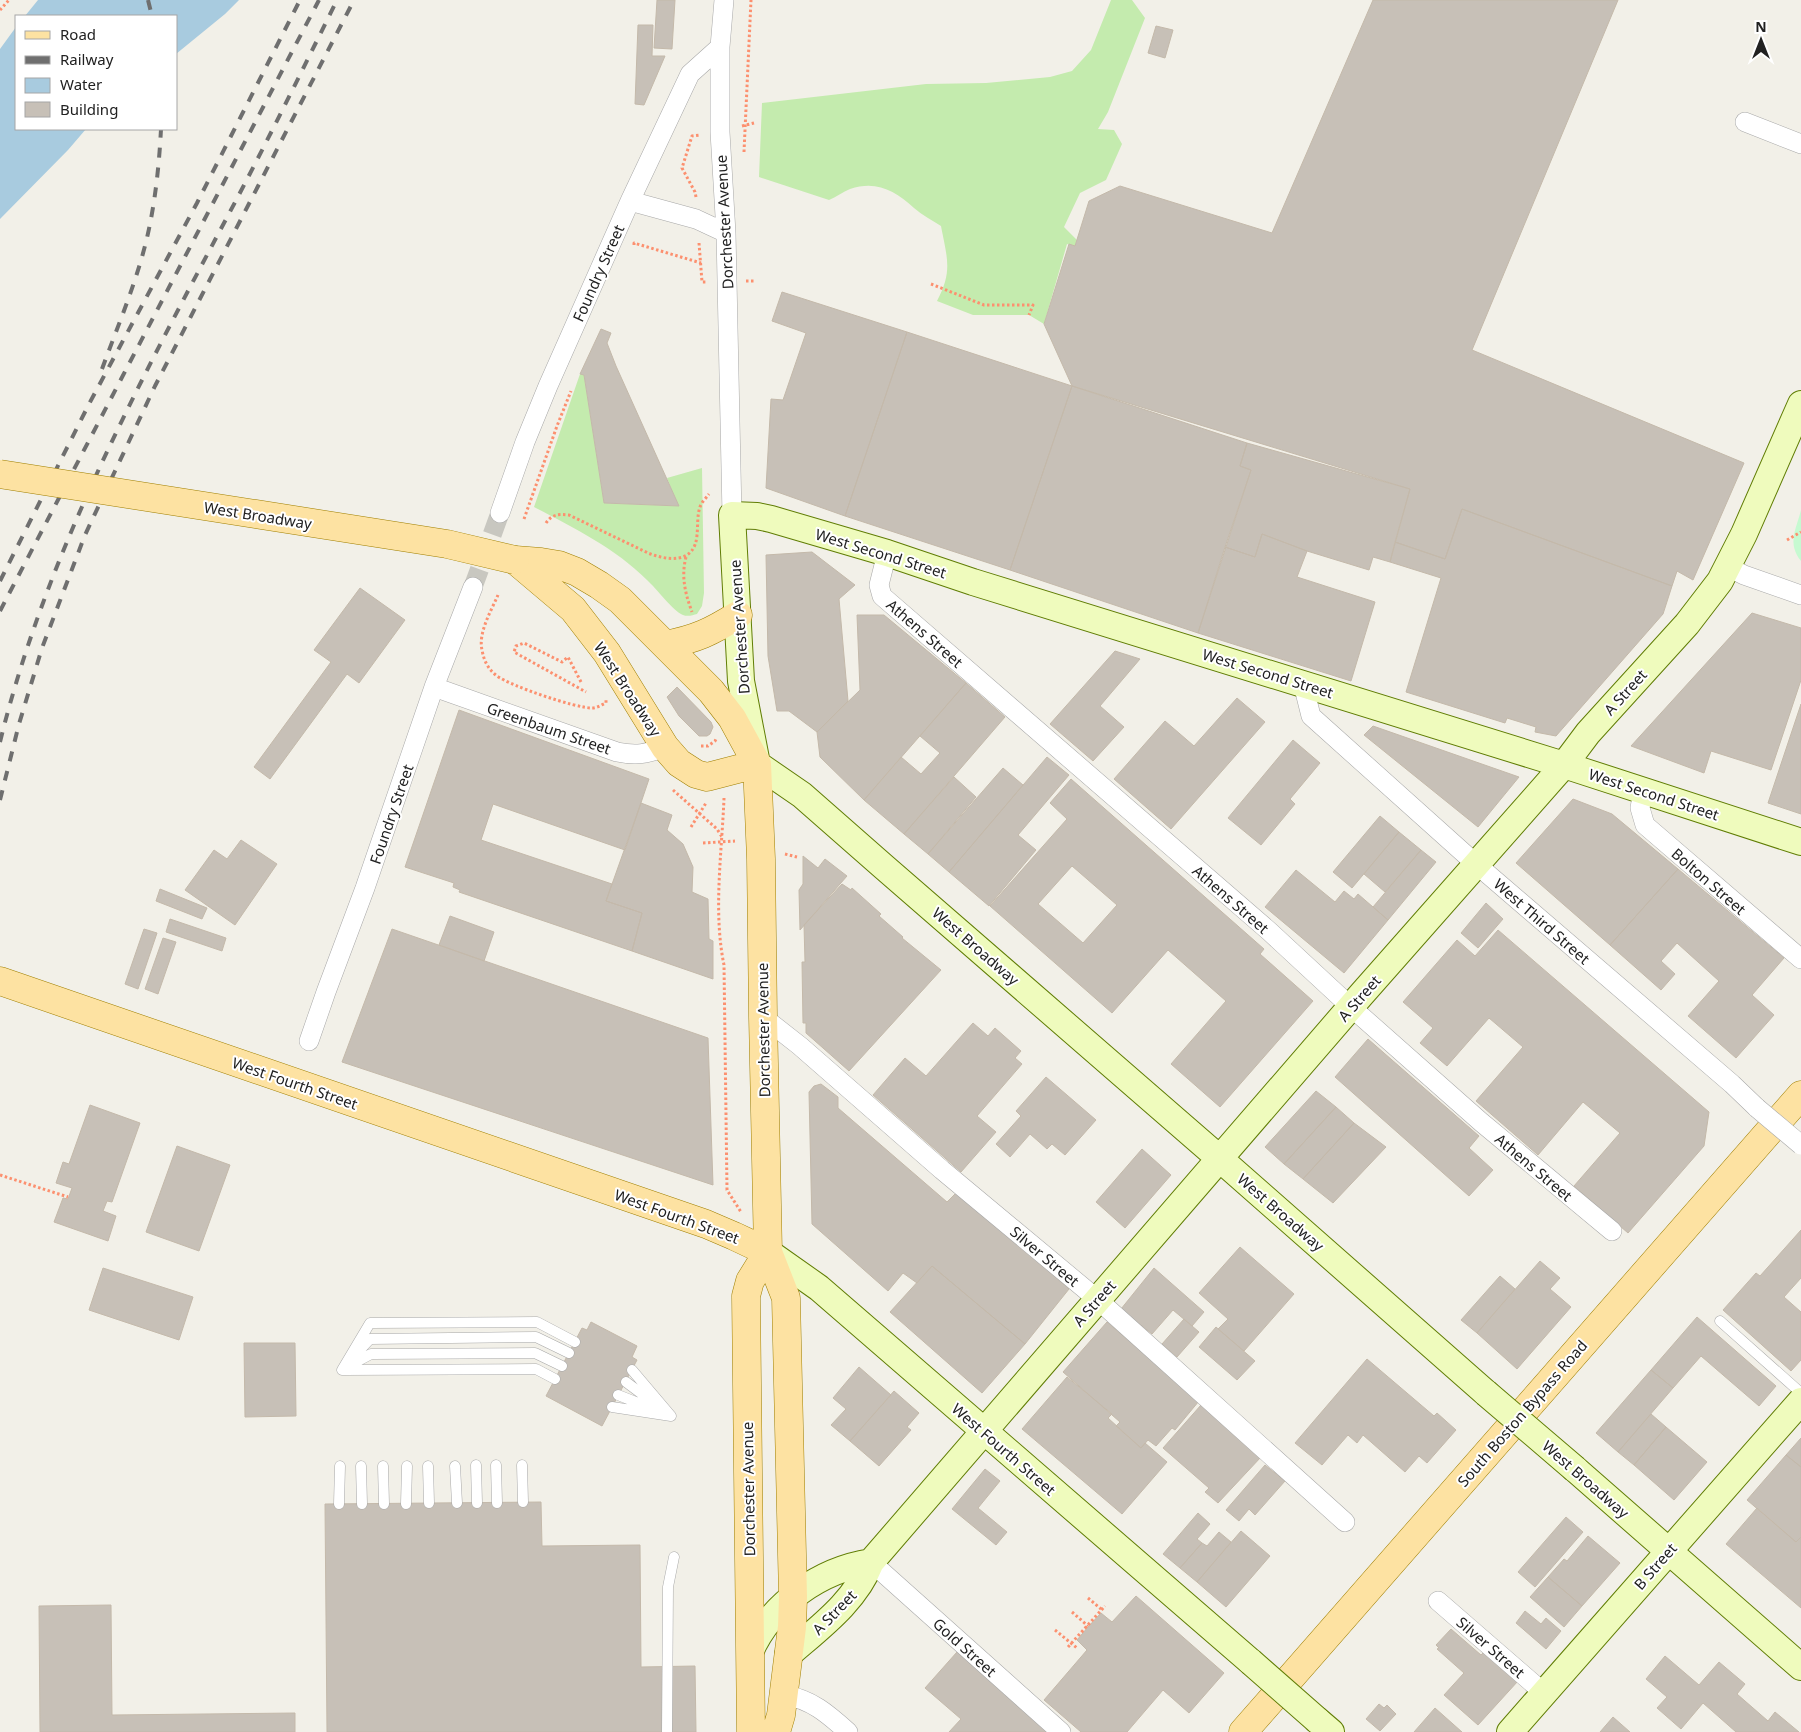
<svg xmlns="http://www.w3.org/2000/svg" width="1801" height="1732" viewBox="0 0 1801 1732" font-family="'Noto Sans',sans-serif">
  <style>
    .grass { fill: #c4ebae }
    .park { fill: #c6fad1 }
    .water { fill: #a8cbdf }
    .building { fill: #c7c0b7; stroke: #c4b9aa; fill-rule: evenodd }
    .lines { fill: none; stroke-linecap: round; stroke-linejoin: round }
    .street-tunnel { stroke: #c8c7c0; stroke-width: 19; stroke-dasharray: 19 9; stroke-linecap: butt }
    .lane-casing { stroke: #a8a8a8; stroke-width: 11 }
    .street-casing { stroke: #a8a8a8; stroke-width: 20 }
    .secondary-casing { stroke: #607d04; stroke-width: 28 }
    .primary-casing { stroke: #9f7f00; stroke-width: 29 }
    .path { stroke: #fc906f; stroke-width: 3; stroke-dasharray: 2.5 2.5; stroke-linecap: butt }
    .lane { stroke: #fff; stroke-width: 10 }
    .street { stroke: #fff; stroke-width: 19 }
    .secondary { stroke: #effbbd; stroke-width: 26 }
    .primary { stroke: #fde2a2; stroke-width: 28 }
    .rail { stroke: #6f6f6f; stroke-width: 4; stroke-dasharray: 10 10; stroke-linecap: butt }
    .street-bridge-casing { stroke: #a8a8a8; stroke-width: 20; stroke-linecap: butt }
    .secondary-bridge-casing { stroke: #607d04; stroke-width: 28; stroke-linecap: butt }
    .primary-bridge-casing { stroke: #9f7f00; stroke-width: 29; stroke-linecap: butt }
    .street-bridge { stroke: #fff; stroke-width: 19 }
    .secondary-bridge { stroke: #effbbd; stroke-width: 26 }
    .primary-bridge { stroke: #fde2a2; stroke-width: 28 }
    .labels { text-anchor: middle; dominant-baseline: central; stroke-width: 4; stroke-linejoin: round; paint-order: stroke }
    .street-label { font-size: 15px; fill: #212121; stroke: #fff }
  </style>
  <rect width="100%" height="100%" fill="#f2f0e8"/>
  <path class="grass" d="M1111,0H1132L1145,18L1108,112L1098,129L1114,130L1122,144L1106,180L1080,193L1064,227L1077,240L1075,246L1067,244L1044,324L1029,315H973L937,301C953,271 947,258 941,226C932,220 922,215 914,208C895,191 877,180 850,189C843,192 836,197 829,200L759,177L762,103L926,84L986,83L1050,77L1072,71L1091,50Z
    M580,374L584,375L604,503L678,506L667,478L702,468L704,593L702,606L697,614C693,615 688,617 683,615C673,611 656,588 647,580C615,548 574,528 534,507Z"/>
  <path class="park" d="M1801,510V561C1787,543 1796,530 1801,510Z"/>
  <path class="water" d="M38,0H239L225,14L176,54V16H25Z
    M16,27V129H86L68,150L0,219V49Z"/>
  <path class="building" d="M657,0H675L672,49L654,48Z
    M1373,0H1618L1472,350L1744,463L1693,580L1677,571L1672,586L1462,509L1445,559L1395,542L1410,489L1072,386L1044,324L1069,244L1075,246L1089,201L1120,186L1272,233Z
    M638,25H653L652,56H665L644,105L635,104Z
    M1156,26L1173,30L1165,58L1148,53Z
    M782,292L907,332L845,516L766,488L771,399L783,400L806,333L772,321Z
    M601,329L611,333L607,343L616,366L679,506L604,503L584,375L580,374Z
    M907,332L1072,386L1010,570L845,516Z
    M1072,386L1247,443L1240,466L1251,470L1198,633L1010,570Z
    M1247,443L1410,489L1390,562L1373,557L1369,570L1307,551L1262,534L1255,557L1225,547L1251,470L1240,466Z
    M1462,509L1672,586L1663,614L1556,736L1535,732L1536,727L1507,718L1505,723L1406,692L1441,578L1390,562L1395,542L1445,559Z
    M1262,534L1307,551L1297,577L1375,602L1351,681L1198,633L1225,547L1255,557Z
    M812,552L855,585L839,599L848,701L817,732L789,711H777L768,656L766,555Z
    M360,588L405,620L359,683L347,674L270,779L254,767L331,662L314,650Z
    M1752,613L1801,628V680L1771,770L1711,751L1704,773L1631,746Z
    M857,615H884L966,683L864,800L820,757L817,732L860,690Z
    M1115,651L1140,659L1100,706L1124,727L1093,761L1050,724Z
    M966,683L1005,717L904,834L864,800L901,757L921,774L940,753L920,736Z
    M677,687L711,722L713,727L710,734L707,736H699L679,716L667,697Z
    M1237,698L1265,722L1171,829L1114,779L1165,721L1194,746Z
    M1801,704V814L1768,803Z
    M459,710L649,779L625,850L493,804L481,840L612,884L606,901L642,913L632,951L459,892L460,890L453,887L454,883L405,867Z
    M1373,726L1519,777L1478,827L1364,735Z
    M1293,740L1320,763L1290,799L1295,804L1261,845L1228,818Z
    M1047,757L1069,775L1018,835L1036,850L989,906L949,872Z
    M1003,768L1023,785L949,872L928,854Z
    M954,777L976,797L928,854L904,834Z
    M1071,779L1264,949L1260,954L1313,1001L1220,1107L1171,1064L1226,1001L1168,950L1112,1013L990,906L1067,819L1050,803ZM1072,866L1117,905L1083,943L1038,904Z
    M1573,799L1612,814L1678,869L1610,945L1516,863Z
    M641,803L672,815L667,830L683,844L693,867L692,892L708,899L709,939L713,941V979L632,951L642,913L606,901Z
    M1380,816L1399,832L1352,888L1333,872Z
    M1399,832L1421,850L1385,892L1364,874Z
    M241,840L277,864L235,925L185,890L214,850L227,859Z
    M1421,850L1436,862L1388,920L1373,907Z
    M803,856L818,868L825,859L847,876L800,930L799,890L803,884Z
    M1678,869L1784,958L1752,995L1774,1015L1736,1058L1688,1016L1719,981L1677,943L1661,961L1675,974L1661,990L1610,945Z
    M1296,870L1335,902L1344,891L1354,899L1358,894L1388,920L1344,973L1265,907Z
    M842,884L851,890L852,888L881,914L879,916L903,937L902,938L941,970L849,1071L806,1033V1023H803L802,962H805L804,925Z
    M160,889L207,908L202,919L156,901Z
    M1486,903L1503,919L1478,948L1461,933Z
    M450,916L494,932L484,961L439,945Z
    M170,919L226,938L222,951L166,932Z
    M144,929L157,933L138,989L125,984Z
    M392,929L708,1038L713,1185L342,1062Z
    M1498,930L1709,1112L1704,1146L1628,1233L1574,1186L1620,1133L1583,1102L1538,1155L1476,1101L1523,1047L1489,1018L1447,1066L1420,1043L1433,1028L1403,1002L1457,940L1475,956Z
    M163,938L176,942L158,994L145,989Z
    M973,1023L988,1036L995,1028L1021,1051L1015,1058L1022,1064L977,1116L996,1132L961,1172L873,1095L905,1058L926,1076Z
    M1368,1039L1479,1136L1469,1148L1493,1170L1469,1196L1335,1077Z
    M1046,1077L1096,1120L1065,1155L1052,1144L1047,1149L1030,1134L1010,1157L996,1144L1021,1116L1016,1111Z
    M821,1084L838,1097V1108L947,1202L957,1192L1069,1289L1025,1344L932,1266L917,1283L903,1273L888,1291L812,1224L809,1092L814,1086Z
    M1316,1091L1336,1107L1284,1164L1265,1147Z
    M90,1105L140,1123L112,1202L107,1201L103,1211L116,1216L108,1241L54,1222L63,1198L68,1199L72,1188L56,1183L63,1162L69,1164Z
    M1336,1107L1354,1123L1303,1179L1284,1164Z
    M1354,1123L1386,1147L1333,1203L1303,1179Z
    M177,1146L230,1165L199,1251L146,1232Z
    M1142,1149L1171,1175L1125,1228L1096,1202Z
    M1801,1230V1278L1784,1297L1801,1312V1360L1791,1371L1723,1310L1756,1273L1760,1276Z
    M1240,1247L1294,1294L1244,1351L1218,1329L1228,1319L1199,1293Z
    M1540,1261L1560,1278L1550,1289L1571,1307L1517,1369L1477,1333Z
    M932,1266L1025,1344L982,1393L890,1312Z
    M103,1268L193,1297L179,1340L89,1310Z
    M1154,1268L1204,1312L1192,1326L1173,1310L1152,1334L1121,1309Z
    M1500,1276L1515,1289L1477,1333L1461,1320Z
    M1697,1317L1776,1386L1759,1406L1701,1356L1673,1388L1651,1370Z
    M1184,1319L1199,1332L1177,1357L1162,1344Z
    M591,1322L637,1346L632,1357L637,1360L602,1426L546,1396L582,1328L587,1330Z
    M1107,1322L1199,1401L1175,1430L1172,1428L1156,1446L1148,1440L1141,1448L1116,1426L1120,1422L1063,1372Z
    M1216,1327L1255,1361L1237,1380L1199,1347Z
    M244,1343H295L296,1416L245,1417Z
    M1367,1359L1434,1416L1437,1413L1456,1430L1427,1463L1419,1456L1405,1472L1363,1435L1357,1443L1348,1435L1322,1465L1295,1443Z
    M859,1367L891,1395L850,1441L831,1425L846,1409L833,1398Z
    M1651,1370L1673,1388L1618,1452L1596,1433Z
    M1067,1377L1112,1414L1108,1418L1141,1448L1145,1443L1167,1462L1122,1514L1022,1429Z
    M894,1391L919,1413L907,1427L911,1430L879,1466L850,1441Z
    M1201,1405L1261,1457L1218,1503L1205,1492L1209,1488L1163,1448Z
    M1651,1414L1666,1427L1634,1465L1618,1452Z
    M1666,1427L1707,1462L1674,1500L1634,1465Z
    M1801,1438V1467L1786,1455Z
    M1786,1455L1801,1467V1537L1796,1542L1747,1500Z
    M1265,1465L1285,1481L1255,1515L1249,1509L1239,1521L1226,1510Z
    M985,1469L1000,1481L978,1508L1007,1532L996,1545L952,1509Z
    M541,1502L542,1546L640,1545L641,1667L695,1666L696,1732H327L325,1504Z
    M1757,1508L1796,1542L1801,1537V1608L1726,1544Z
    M1198,1513L1210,1524L1197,1539L1202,1543L1180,1568L1163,1554Z
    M1566,1517L1583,1532L1535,1587L1518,1572Z
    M1241,1531L1270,1556L1226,1607L1197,1582Z
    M1219,1532L1231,1542L1197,1582L1180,1568L1202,1543L1207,1546Z
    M1588,1536L1620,1563L1582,1606L1548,1577L1564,1559L1567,1561Z
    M1548,1577L1582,1606L1564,1627L1530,1597Z
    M1136,1596L1224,1673L1189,1713L1163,1690L1127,1732H1081L1044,1700L1087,1650L1077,1640L1088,1627L1101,1613L1112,1622Z
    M111,1605L112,1715L295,1713V1732H40L39,1606Z
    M1525,1611L1541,1624L1546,1618L1561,1631L1546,1649L1516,1623Z
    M1451,1629L1481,1655L1484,1652L1518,1681L1478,1725L1444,1695L1464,1673L1437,1649L1439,1648L1436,1645Z
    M957,1652L1049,1732H949L961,1719L925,1688Z
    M1665,1656L1699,1685L1719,1662L1745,1684L1737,1694L1768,1721L1775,1712L1799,1732H1736L1703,1703L1681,1729L1657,1708L1667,1697L1646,1679Z
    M1379,1704L1384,1708L1387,1705L1396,1714L1380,1731L1366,1719Z
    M1435,1708L1462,1732H1414Z
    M1613,1717L1630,1732H1600Z"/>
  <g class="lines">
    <path class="street-tunnel" d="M473,587L500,513"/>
    <g class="lane-casing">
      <path id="lane" d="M1720,1321L1801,1393
        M356,1354L370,1339L536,1337L569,1353
        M343,1369L371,1354L535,1353L562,1366
        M342,1370L370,1323L537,1322L575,1342
        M343,1370L536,1369L555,1379
        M632,1370L671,1416
        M626,1382L654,1403
        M618,1395L656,1410
        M612,1407L671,1416
        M476,1465L477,1503
        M496,1465L497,1503
        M522,1465L523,1502
        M361,1466L362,1504
        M383,1466L384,1504
        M428,1466L429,1503
        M455,1466L457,1503
        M339,1504L340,1466
        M406,1504L407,1466
        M667,1732L668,1587L674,1557"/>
    </g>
    <g class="street-casing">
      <path id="street" d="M724,0L720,47V132L726,233L732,515
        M1745,122L1801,144
        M630,201L696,219L726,233
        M500,513L525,442L548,386L630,201L690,74L720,47
        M887,553L879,585L882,596L1269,931L1351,1007L1481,1122L1612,1231
        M1728,567L1744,575L1801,595
        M1303,684L1311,716L1476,864L1732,1084L1757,1108
        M434,687L617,752C637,756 646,754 665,747
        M1643,791L1640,808L1645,825L1801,959
        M763,1017L800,1046L942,1170L1097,1299L1345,1522
        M309,1041L326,992L365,888L434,687L473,587
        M871,1562L1061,1732
        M1438,1601L1544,1693
        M784,1695C811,1699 828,1714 848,1732"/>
    </g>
    <g class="secondary-casing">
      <path id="secondary" d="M768,1252L819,1288L1251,1662
        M1486,1393L1219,1158L884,867L802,795L757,764L741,681L732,515L757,516L771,519L887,553L973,582L1564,765L1801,842
        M1575,1469L1801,1667
        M750,1652C771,1604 820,1570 871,1562
        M788,1655C820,1627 855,1602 871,1562L1361,995L1564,765L1588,733L1687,624L1720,581L1744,534L1801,404
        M1317,1720L1331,1732
        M1510,1732L1801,1401"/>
    </g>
    <g class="primary-casing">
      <path id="primary" d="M515,560L541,562L559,565L577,572L599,585L620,600L711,691L732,718L757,764L761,859L763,1017L768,1252L786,1298L793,1597L792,1627L781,1715L776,1732
        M515,560L573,609L607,653L665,747L679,763L696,774L707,777L757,764
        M665,645C696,639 711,632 738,615
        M0,981L706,1224L734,1236L768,1252
        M751,1732L746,1296L750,1281L768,1252
        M1243,1732L1801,1095"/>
    </g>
    <path class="path" d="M0,10L9,0
      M742,126L754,123
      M744,152L751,0
      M696,197L695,192L682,168L692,136L700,135
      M699,243L702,282H707
      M634,245V243L701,263
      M746,281H755
      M931,284L984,305H1033L1029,315
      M524,519L557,426L571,391
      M546,523C552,514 559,514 569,515L648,553C668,561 695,564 697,535C698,527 697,515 700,507C701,503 706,498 709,494
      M1787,540L1801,532
      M686,557C681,576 685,593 692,612
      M498,595C491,611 478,633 482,650C484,661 488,669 497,676C511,686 575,708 592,708C597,708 601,705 606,703V699
      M581,682L568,657L562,662L524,643L516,646L514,652L586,692
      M701,746H708L715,741L716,739
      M673,790L717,829L722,837
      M724,798C722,851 713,912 724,965L727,1190L741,1212
      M691,827L706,803
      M703,843L735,841
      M785,854L797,857
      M0,1175L68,1197
      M1088,1598L1101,1609
      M1072,1612L1088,1626
      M1055,1630L1077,1648
      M1068,1647L1105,1606"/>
    <use href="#lane" class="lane"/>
    <use href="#street" class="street"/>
    <use href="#secondary" class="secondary"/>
    <use href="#primary" class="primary"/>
    <path class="rail" d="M148,0L152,16
      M102,369C117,328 135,286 146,242C155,205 159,167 161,129
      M0,581L89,404L197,203L300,0
      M0,611L319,0
      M0,742C45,558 136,389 224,223C263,150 300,75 337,0
      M0,800L19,724L42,648L85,535L155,386L354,0"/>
    <g class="street-bridge-casing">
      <path id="street-bridge" d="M1757,1108L1801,1145"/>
    </g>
    <g class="secondary-bridge-casing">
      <path id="secondary-bridge" d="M1486,1393L1575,1469
        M1251,1662L1317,1720"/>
    </g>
    <g class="primary-bridge-casing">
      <path id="primary-bridge" d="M0,474L447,544L515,560"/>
    </g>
    <use href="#street-bridge" class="street-bridge"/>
    <use href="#secondary-bridge" class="secondary-bridge"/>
    <use href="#primary-bridge" class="primary-bridge"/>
  </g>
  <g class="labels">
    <g class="street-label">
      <text transform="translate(724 222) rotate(-93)">Dorchester Avenue</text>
      <text transform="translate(598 273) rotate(-66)">Foundry Street</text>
      <text transform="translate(258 515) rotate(9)">West Broadway</text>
      <text transform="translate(881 553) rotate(17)">West Second Street</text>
      <text transform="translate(739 627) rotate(-94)">Dorchester Avenue</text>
      <text transform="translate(925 633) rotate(41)">Athens Street</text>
      <text transform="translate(1268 673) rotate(17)">West Second Street</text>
      <text transform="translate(628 689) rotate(57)">West Broadway</text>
      <text transform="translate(1625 692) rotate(-48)">A Street</text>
      <text transform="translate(549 728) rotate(19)">Greenbaum Street</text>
      <text transform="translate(1654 794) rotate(18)">West Second Street</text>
      <text transform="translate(391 814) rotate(-71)">Foundry Street</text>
      <text transform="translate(1709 881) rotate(41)">Bolton Street</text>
      <text transform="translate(1231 899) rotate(41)">Athens Street</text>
      <text transform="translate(1542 921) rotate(41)">West Third Street</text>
      <text transform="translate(976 946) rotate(41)">West Broadway</text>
      <text transform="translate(1359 998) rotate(-49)">A Street</text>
      <text transform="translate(763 1030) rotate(-91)">Dorchester Avenue</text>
      <text transform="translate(295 1083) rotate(19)">West Fourth Street</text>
      <text transform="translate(1534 1167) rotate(40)">Athens Street</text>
      <text transform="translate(1281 1212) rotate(41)">West Broadway</text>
      <text transform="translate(677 1216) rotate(20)">West Fourth Street</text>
      <text transform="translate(1045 1256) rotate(40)">Silver Street</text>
      <text transform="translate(1094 1303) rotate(-49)">A Street</text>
      <text transform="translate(1522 1413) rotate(-49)">South Boston Bypass Road</text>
      <text transform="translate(1004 1449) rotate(41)">West Fourth Street</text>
      <text transform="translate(1586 1479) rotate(41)">West Broadway</text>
      <text transform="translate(748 1489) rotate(-91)">Dorchester Avenue</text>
      <text transform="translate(1655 1566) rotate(-49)">B Street</text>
      <text transform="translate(834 1612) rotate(-46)">A Street</text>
      <text transform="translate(965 1647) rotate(42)">Gold Street</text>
      <text transform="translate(1491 1647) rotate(41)">Silver Street</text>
    </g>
  </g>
  <rect x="15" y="15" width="162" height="115" fill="#ffffff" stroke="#a6a6a6"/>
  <rect x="25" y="31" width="25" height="8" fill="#fde2a2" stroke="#a6a6a6"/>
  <text x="60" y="40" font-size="15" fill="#212121">Road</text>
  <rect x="25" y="56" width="25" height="8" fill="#6f6f6f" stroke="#a6a6a6"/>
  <text x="60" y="65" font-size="15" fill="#212121">Railway</text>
  <rect x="25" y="78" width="25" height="15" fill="#a8cbdf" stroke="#a6a6a6"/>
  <text x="60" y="90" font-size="15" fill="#212121">Water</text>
  <rect x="25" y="102" width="25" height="15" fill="#c7c0b7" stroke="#a6a6a6"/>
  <text x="60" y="115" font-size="15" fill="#212121">Building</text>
  <g transform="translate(1761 40)" stroke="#ffffff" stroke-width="4" paint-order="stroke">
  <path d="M0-4L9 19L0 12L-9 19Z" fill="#212121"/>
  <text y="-8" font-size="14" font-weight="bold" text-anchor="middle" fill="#212121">N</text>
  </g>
</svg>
